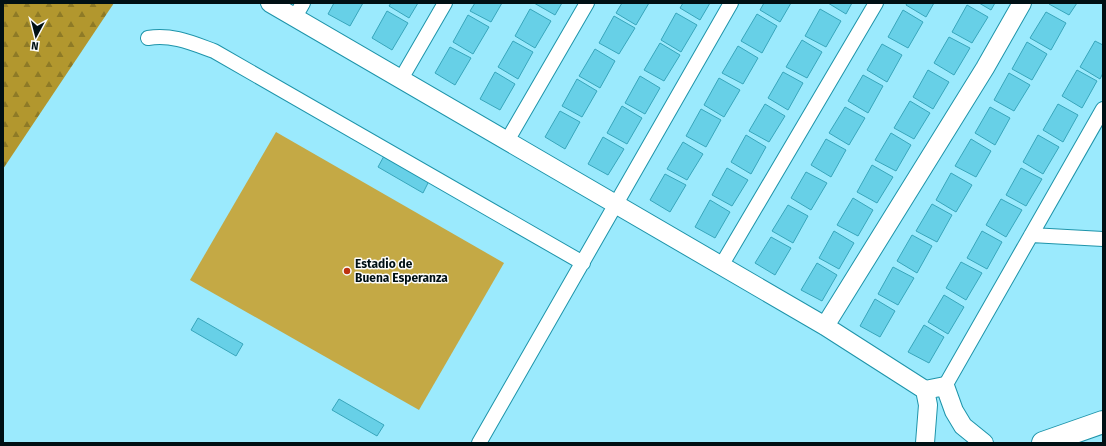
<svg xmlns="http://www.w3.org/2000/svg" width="1106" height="446" viewBox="0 0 1106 446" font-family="'Fira Sans',sans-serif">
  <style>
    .forest { fill: url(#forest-firs) }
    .green { fill: #c4a945 }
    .building { fill: #67d0e7; stroke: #38a6bc }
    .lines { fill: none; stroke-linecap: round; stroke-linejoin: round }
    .minor-casing { stroke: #1e94aa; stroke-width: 16 }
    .tertiary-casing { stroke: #1e94aa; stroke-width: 20 }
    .trunk-casing { stroke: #1e94aa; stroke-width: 24 }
    .minor { stroke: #fff; stroke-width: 14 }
    .tertiary { stroke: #fff; stroke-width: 18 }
    .trunk { stroke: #fff; stroke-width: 22 }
    .poi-dot { fill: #bd3310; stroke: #fdfdfd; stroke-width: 1.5 }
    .labels { text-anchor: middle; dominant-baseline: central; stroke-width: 3; stroke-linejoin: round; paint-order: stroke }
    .poi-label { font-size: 12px; font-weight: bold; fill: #001014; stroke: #fdfdfd; text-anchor: start }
  </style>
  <defs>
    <pattern id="forest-firs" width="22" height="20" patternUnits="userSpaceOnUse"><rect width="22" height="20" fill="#b2972e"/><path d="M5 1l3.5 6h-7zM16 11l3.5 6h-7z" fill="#8e7a26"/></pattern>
  </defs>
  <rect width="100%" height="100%" fill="#9beafd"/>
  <path class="forest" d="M3,3H114L3,169Z"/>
  <path class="green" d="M276,132L504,263L419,410L190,280Z"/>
  <path class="building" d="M334,3H363L350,26L328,14Z
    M391,3H418L409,18L389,6Z
    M475,3H502L491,22L470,11Z
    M534,3H562L555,15Z
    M622,3H649L636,25L616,13Z
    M683,3H710L700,20L680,8Z
    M764,3H791L780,22L760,10Z
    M828,3H852L846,14Z
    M907,3H934L926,17L906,5Z
    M979,3H995L991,10Z
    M1050,3H1077L1069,15L1049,4Z
    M967,5L988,17L972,43L952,32Z
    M530,9L551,21L535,48L515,36Z
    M820,9L841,21L826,47L805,36Z
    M903,10L923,22L908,48L888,37Z
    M387,11L408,23L392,50L372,38Z
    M1046,12L1066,23L1051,50L1030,38Z
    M676,13L697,25L681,52L661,40Z
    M757,14L777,26L762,53L741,41Z
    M468,15L489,27L473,54L453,42Z
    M614,16L635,28L619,54L599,43Z
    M949,37L970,48L954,75L934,63Z
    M802,40L822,52L807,78L786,67Z
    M513,41L533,52L518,79L498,67Z
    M1095,41L1103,45V73L1100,79L1080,67Z
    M1027,42L1047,54L1032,80L1012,69Z
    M660,43L680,55L664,81L644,70Z
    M882,44L902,55L887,82L867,70Z
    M738,46L758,58L743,84L722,73Z
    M450,47L471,58L455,85L435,73Z
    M595,49L615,61L600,88L579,76Z
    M928,70L949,82L933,109L913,97Z
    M1077,70L1097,81L1082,108L1062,96Z
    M495,72L515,84L500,110L480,99Z
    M783,72L803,83L788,110L768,98Z
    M1009,73L1030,85L1014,111L994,100Z
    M863,75L883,86L868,113L848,101Z
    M640,76L660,88L645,114L625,103Z
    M719,78L740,90L724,117L704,105Z
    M577,79L597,91L582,117L562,106Z
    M910,101L930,113L914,139L894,128Z
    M765,104L785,116L769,142L749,131Z
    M1058,104L1078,115L1063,142L1043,130Z
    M622,106L642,118L627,144L607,133Z
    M845,107L865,118L849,145L829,133Z
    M990,107L1010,118L995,145L975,133Z
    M701,109L721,120L706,147L686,136Z
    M560,111L580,122L565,149L545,137Z
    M891,133L911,145L896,171L875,160Z
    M746,135L766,147L751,174L731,162Z
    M1038,135L1059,147L1043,174L1023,162Z
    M603,137L624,149L608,175L588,164Z
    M826,139L846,150L831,177L811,165Z
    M971,139L991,151L976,177L955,166Z
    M683,142L703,154L687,180L667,169Z
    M384,156L429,181L423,193L378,167Z
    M872,165L893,177L877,203L857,192Z
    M727,168L748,180L732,206L712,195Z
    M1021,168L1042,179L1026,206L1006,195Z
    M806,172L827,183L811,210L791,198Z
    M951,173L972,185L956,212L936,200Z
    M665,174L686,185L670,212L650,200Z
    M853,198L873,210L858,236L837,225Z
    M1001,199L1022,210L1006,237L986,225Z
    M710,200L730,212L715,238L695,227Z
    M932,204L952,215L937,242L916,231Z
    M788,205L808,216L793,243L772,231Z
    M834,231L854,243L839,269L819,258Z
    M982,231L1002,242L987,269L967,258Z
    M912,235L932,246L917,273L897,261Z
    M771,237L791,248L775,275L755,263Z
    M961,262L982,273L966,300L946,288Z
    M817,263L837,275L822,301L801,290Z
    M893,267L914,278L898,305L878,294Z
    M944,295L964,307L948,334L928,322Z
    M875,299L895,311L880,337L860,326Z
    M198,318L243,344L236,356L191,330Z
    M924,325L944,337L929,363L908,352Z
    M339,399L384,425L377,436L332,410Z"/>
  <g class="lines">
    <g class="minor-casing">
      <path id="minor" d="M295,17L303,3
        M148,38C172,34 192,43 214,51L583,263
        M401,79L445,3
        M507,141L587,3
        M1031,235L1103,239
        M721,266L876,3
        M945,386L1103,109
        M479,443L731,3"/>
    </g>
    <g class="tertiary-casing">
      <path id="tertiary" d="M270,3L825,326L925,390L945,386L954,411L963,426L984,443
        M825,326L985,68L1022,3
        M925,390L928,405L925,443"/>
    </g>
    <g class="trunk-casing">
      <path id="trunk" d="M1043,443L1103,422"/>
    </g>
    <use href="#minor" class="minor"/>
    <use href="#tertiary" class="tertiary"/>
    <use href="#trunk" class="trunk"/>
  </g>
  <circle class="poi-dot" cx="347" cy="271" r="4"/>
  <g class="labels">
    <g class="poi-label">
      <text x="355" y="264">Estadio de<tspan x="355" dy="14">Buena Esperanza</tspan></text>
    </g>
  </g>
  <rect width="1106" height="446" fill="none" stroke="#001014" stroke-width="8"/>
  <g transform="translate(36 36) rotate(187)" stroke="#fdfdfd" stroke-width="3" paint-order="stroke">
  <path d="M0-3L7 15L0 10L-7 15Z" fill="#001014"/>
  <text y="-6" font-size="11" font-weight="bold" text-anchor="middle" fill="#001014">N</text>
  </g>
</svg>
